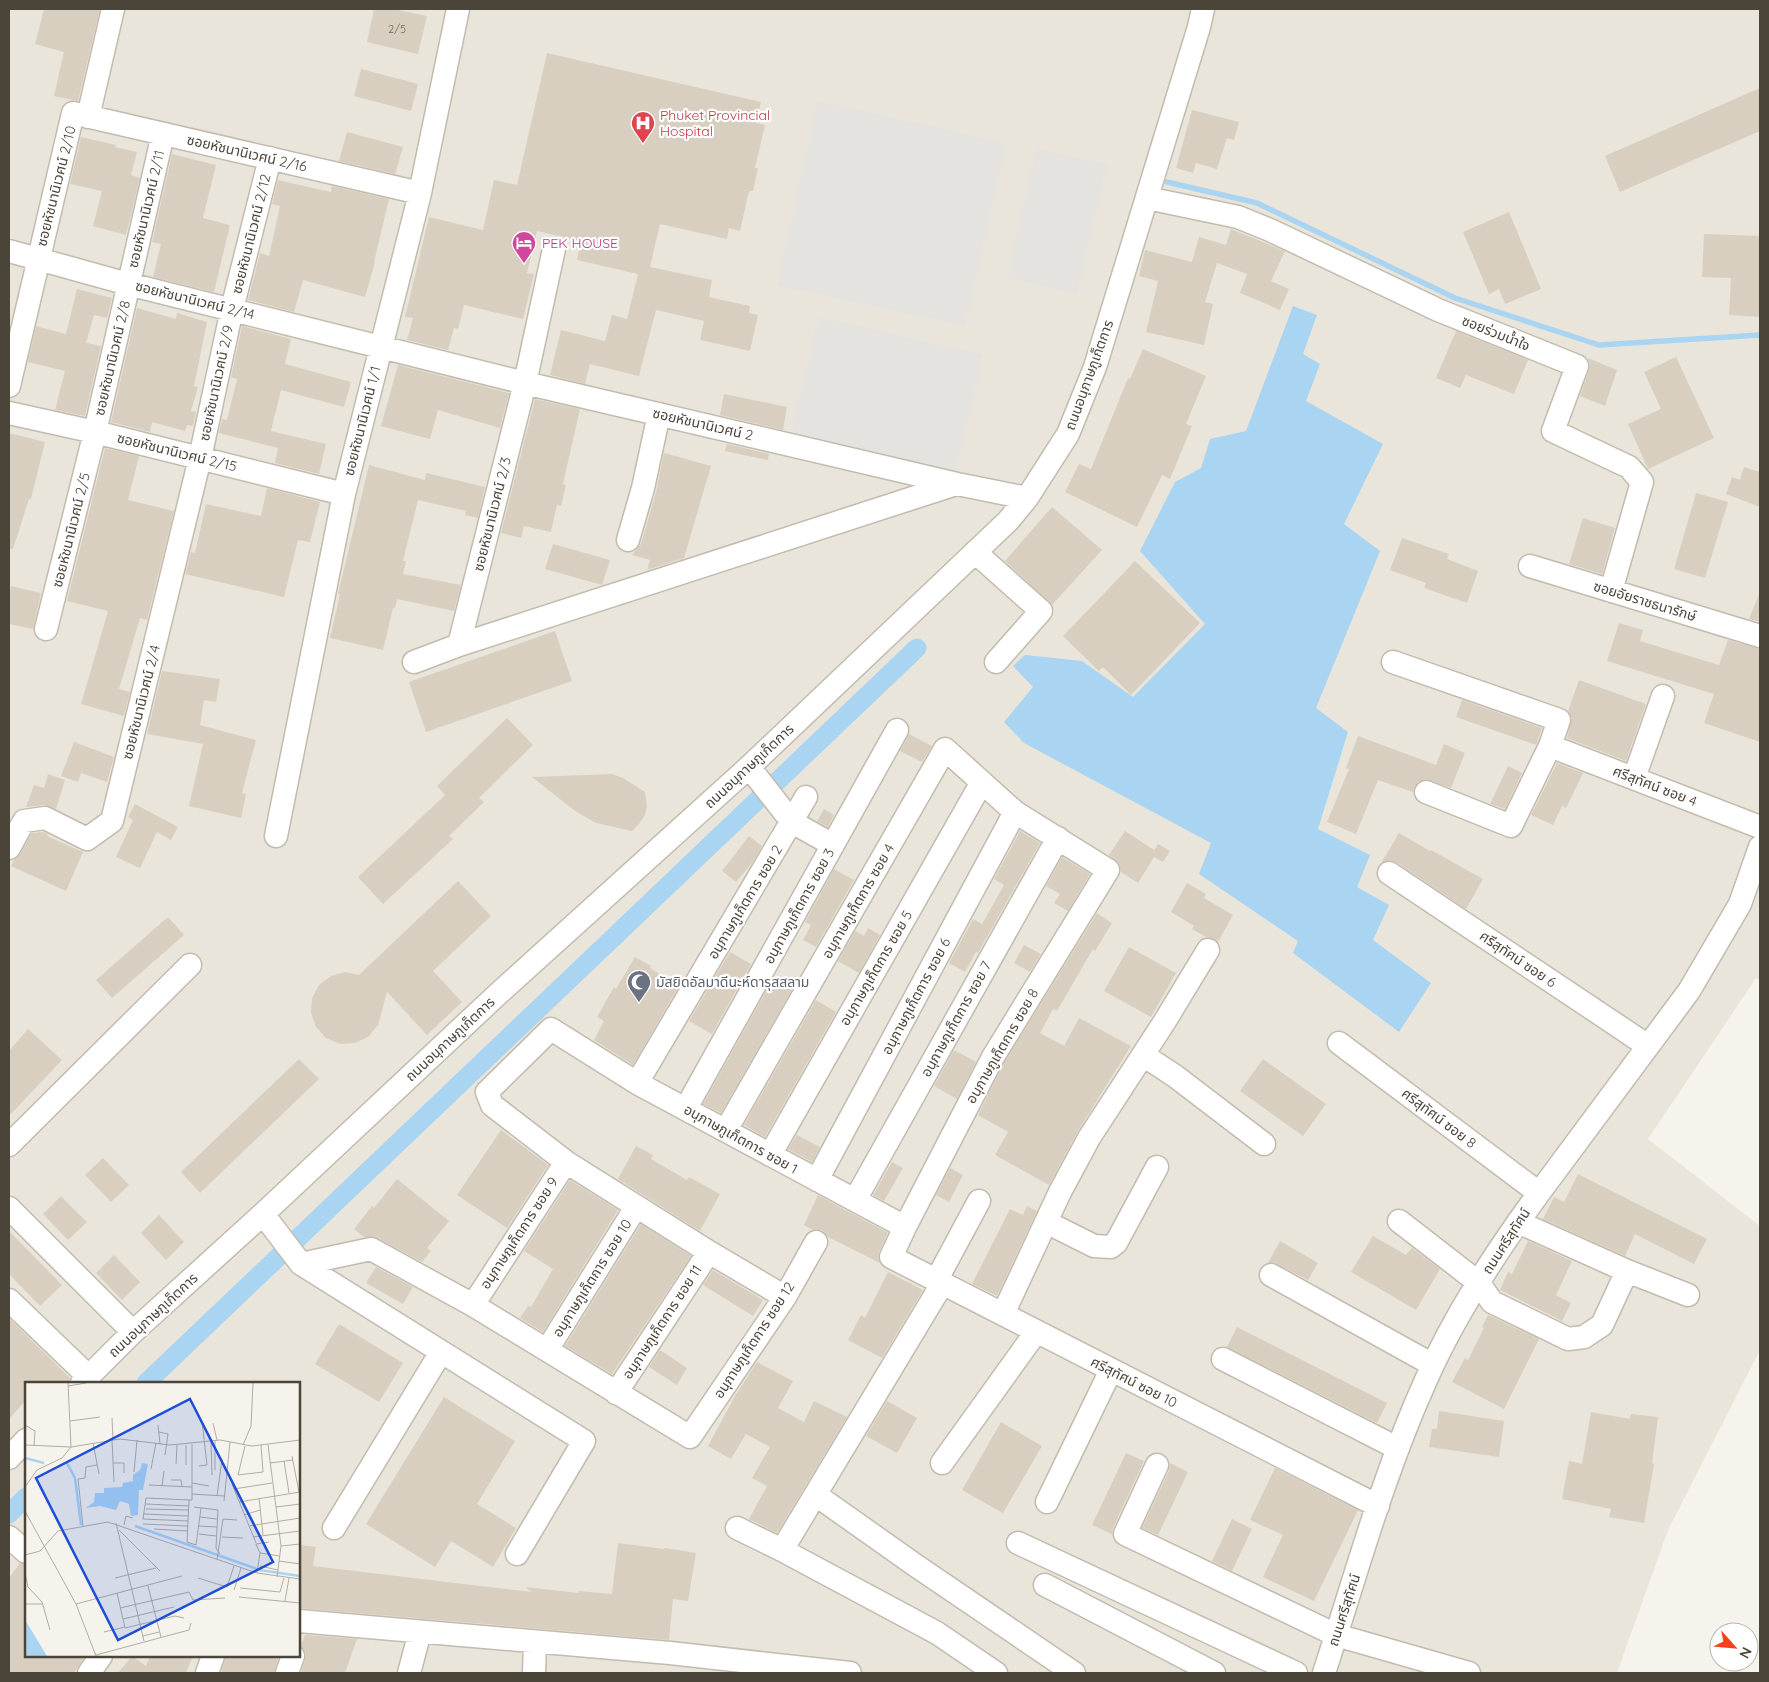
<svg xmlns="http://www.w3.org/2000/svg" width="1769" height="1682" viewBox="0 0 1769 1682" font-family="Quicksand,'Noto Sans Thai',sans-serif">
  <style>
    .residential { fill: #eae5da; fill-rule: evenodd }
    .parking { fill: #e5e3e0 }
    .water { fill: #a9d4f2 }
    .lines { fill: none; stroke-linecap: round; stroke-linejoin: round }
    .stream { stroke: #a9d4f2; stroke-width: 5.5 }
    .canal { stroke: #a9d4f2; stroke-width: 19 }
    .building { fill: #d8cfc1 }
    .minor-casing { stroke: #c2bbae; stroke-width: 25 }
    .minor { stroke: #fff; stroke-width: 22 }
    .labels { text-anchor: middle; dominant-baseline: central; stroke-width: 4.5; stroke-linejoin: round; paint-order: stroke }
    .number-label { font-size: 11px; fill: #6e675b }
    .health-label { font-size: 14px; fill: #be3a42; stroke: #fff; text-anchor: start }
    .street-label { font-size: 14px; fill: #4b4439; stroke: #fff }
    .hotel-label { font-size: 14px; fill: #b23c85; stroke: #fff; text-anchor: start }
    .worship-label { font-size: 14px; fill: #5b616d; stroke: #fff; text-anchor: start }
    .inset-river { fill: none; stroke: #a9d4f2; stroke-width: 2.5 }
    .inset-road { fill: none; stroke: #b2ada4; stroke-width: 1 }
    .view { fill: #1d4ed8; fill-opacity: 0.15; stroke: #1d4ed8; stroke-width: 2.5 }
    .inset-edge { fill: none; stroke: #4b4439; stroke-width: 2.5 }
  </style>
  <rect width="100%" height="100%" fill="#f6f3ec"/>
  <path class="residential" d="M9,9H1760V980L1756,978L1648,1139L1760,1226V1350L1668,1530L1617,1673H9ZM26,1383H299V1656H26Z"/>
  <path class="parking" d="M818,101L1006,143L965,326L777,285Z
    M1036,149L1107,164L1077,294L1007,278Z
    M819,317L983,355L955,474L791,435Z"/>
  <path class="water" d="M1293,306L1317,315L1303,354L1320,364L1306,401L1383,444L1344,524L1380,551L1316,708L1348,732L1318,829L1370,855L1357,887L1389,905L1373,940L1431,983L1399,1032L1293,953L1298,941L1199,874L1211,843L1024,743L1004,722L1033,687L1013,666L1025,655L1082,661L1133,697L1205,624L1140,551L1175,482L1201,468L1210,439L1246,431Z"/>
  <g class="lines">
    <path class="stream" d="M1167,182L1257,203L1455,298L1599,345L1760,335"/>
    <path class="canal" d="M146,1383L917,648
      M9,1514L26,1497"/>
  </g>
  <path class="building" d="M44,9H100L78,101L54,96L64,52L35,44Z
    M374,9H394L427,16L418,54L367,42Z
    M547,53L761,102L756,123L765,125L755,168H758L753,191H749L740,231L729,228L727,239L660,224L650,267L712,280L709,297L750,306L749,313L758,315L750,351L700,340L704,321L656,310L639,376L590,364L585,384L550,375L561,330L605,341L612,315L627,319L638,274L577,260L581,241L537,231L527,273L534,274L523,319L464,305L458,329L454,328L448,350L407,340L413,318L405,317L429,217L483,230L494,180L517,185Z
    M361,69L418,84L411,111L354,96Z
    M1760,88V131L1620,192L1605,156Z
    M1192,110L1239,122L1234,140L1227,138L1217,169L1196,163L1193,173L1176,168Z
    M347,132L403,147L395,174L339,161Z
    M81,137L116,145L115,147L137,152L131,175L140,178L126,235L93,226L102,191L70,184Z
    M172,154L216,165L203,218L230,225L214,292L153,277L161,244L152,242Z
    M278,180L331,192L332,186L389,199L374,262H375L365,297L303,280L294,312L248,300L260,253L269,256L280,206L272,204Z
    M1509,212L1541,289L1505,304L1499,289L1489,294L1463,232Z
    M1231,229L1285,251L1271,281L1289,289L1280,310L1240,293L1247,274L1217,263L1205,302L1213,304L1204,345L1146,332L1158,281L1139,276L1145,250L1192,262L1199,237L1226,245Z
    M1704,234L1760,236V317L1729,315L1731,278L1702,277Z
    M77,289L112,298L107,318L94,315L86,343L101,346L85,416L55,410L65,371L28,362L36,326L66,334Z
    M137,308L176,319L177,313L207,322L194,386L198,387L191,411L196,412L193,426L187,425L185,431L152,422L150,432L111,422Z
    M242,326L291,339L285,364L351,382L344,407L281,390L271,431L326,444L319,474L275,463L278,448L219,433L222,419L227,420L237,379L231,377Z
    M1456,331L1528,360L1514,394L1466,375L1460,388L1436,378Z
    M1143,349L1206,376L1186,424L1192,426L1170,479L1162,475L1137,527L1065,492L1079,464L1091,469L1128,378L1130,379Z
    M1676,357L1714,438L1648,469L1628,424L1661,409L1644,372Z
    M1588,358L1617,370L1605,406L1580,396L1589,370L1590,364Z
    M398,365L509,393L500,428L438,410L430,439L381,426Z
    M724,394L787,407L783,430L720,415Z
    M535,399L580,409L563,484L566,485L561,506L557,505L551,532L524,526L521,538L501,533Z
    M9,433L45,442L31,499H29L13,549L9,548Z
    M727,444L769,454L768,460L725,451Z
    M105,448L139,456L128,500L174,511L147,620L140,618L119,689L130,692L124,716L81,704L108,611L67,601Z
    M664,453L711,466L684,558L647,570L650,560L632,555L641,544L656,492Z
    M369,465L425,480L426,473L485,487L478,518L465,515L466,511L418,500L403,561H406L403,574L461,585L454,611L397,599L395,608H393L383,650L330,638L340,594H338Z
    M1744,467L1760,472V507L1726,494L1732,477L1740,480Z
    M267,488L320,502L310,542L298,540L284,597L185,574L191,552L195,553L206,504L261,516Z
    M1696,493L1728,502L1705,578L1674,569Z
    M1052,507L1102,550L1052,605L1005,561Z
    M1583,518L1615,528L1602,574L1569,564Z
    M1402,538L1449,554L1447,559L1478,571L1467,603L1424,588L1426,583L1390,570Z
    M553,544L610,560L602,585L545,569Z
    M1135,561L1200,623L1131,695L1103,667L1099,671L1063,636Z
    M11,586L41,593L33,629L9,624V596Z
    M1759,594H1760V622L1749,619Z
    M1619,623L1643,630L1640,641L1719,665L1728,640L1760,649V742L1704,723L1714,694L1607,661Z
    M555,631L572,681L426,732L409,682Z
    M162,671L220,679L216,702L204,700L200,725L256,740L242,793L246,794L241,818L189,806L203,744L147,734Z
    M1579,680L1646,704L1626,761L1567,738L1572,718L1568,711Z
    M1462,700L1542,728L1536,745L1456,717Z
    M507,718L533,745L479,798L484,802L449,836L453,839L383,904L358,877L445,795L437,786Z
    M909,734L932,746L922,762L900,751Z
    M1358,736L1436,765L1444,744L1465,753L1451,788L1425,779L1418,782L1414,787L1413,792L1378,780L1356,834L1327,822L1349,769L1346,768Z
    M74,742L114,757L107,782L81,773L78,782L61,776Z
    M1557,763L1583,773L1566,808L1562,806L1553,825L1531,815Z
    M1508,766L1522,773L1505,809L1490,804Z
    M48,774L65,780L56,809L44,805L26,807L34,785L44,788Z
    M612,774L623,778L645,792L647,806L645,815L639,824L632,831L596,823L575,811L532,777Z
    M135,804L178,827L171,840L157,832L140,868L116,857L133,820L128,817Z
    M824,809L834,815L828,827L817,821Z
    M1020,831L1040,843L978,953L976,952L965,972L949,963L973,919L982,924L1004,885L994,879Z
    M1125,831L1154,850L1158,844L1170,851L1163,862L1154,857L1138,883L1121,872L1119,863L1109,855Z
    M43,832L48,834L47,836L83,852L66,891L11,866L14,860L20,854L32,833Z
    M1399,833L1430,851L1431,850L1483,879L1466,909L1396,862L1389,860L1381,863Z
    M749,836L762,846L752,863L736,882L722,871Z
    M1062,857L1090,874L1068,911L1054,903L1060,894L1046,886Z
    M834,869L854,880L816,947L803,940L811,925L805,922Z
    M458,881L491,916L433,971L462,1002L427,1035L387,992L378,1025L368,1037L355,1043L340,1044L326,1038L316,1027L311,1013L312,998L319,985L331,976L345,972L359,975Z
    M1187,883L1206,894L1204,898L1233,915L1218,942L1214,939L1206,937L1192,929L1194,926L1171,912Z
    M1097,913L1112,923L1095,951L1093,949L1057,1011L1053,1009L1040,1033L1064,1046L1079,1018L1131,1046L1078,1131L1049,1185L995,1155L1008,1132L978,1115L1004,1063Z
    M168,917L184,935L112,998L96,980Z
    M868,928L880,935L859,973L838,961L855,931L864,936Z
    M1024,945L1041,954L1030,972L1014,963Z
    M1129,947L1176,973L1151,1017L1104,991Z
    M730,952L751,964L712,1034L689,1021Z
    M635,957L651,966L650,968L679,986L633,1065L594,1040L604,1021L597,1017L614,987L616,989Z
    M774,977L793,988L721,1113L703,1104Z
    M816,1000L836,1012L765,1137L744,1125Z
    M28,1029L62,1060L9,1116V1051Z
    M954,1050L976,1062L957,1099L934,1086Z
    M299,1059L319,1079L200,1193L181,1172Z
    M1263,1059L1326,1104L1303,1136L1240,1091Z
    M501,1130L548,1165L507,1228L457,1195Z
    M797,1135L820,1147L812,1162L788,1149Z
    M636,1146L653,1155L651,1159L687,1180L689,1177L720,1194L700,1231L618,1179Z
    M103,1158L129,1185L111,1202L85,1175Z
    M892,1162L903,1168L884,1201L873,1195Z
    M950,1168L963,1175L949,1202L936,1195Z
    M1578,1174L1707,1239L1694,1264L1635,1234L1625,1256L1543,1219L1554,1197L1564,1202Z
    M397,1179L449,1221L427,1248L431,1251L422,1262L377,1238L364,1237L354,1229L372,1206L374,1208Z
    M570,1180L618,1210L543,1332L520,1318L528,1306L531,1307L553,1269L524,1251Z
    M818,1195L888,1233L879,1252L878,1258L880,1263L828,1237L822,1230H813L804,1225Z
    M61,1196L87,1222L68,1240L43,1214Z
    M1027,1206L1037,1211L997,1296L972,1284L1010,1209L1023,1215Z
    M159,1215L184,1242L166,1260L141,1233Z
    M641,1224L691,1256L612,1374L565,1346Z
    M9,1231L62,1285L40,1306L9,1274Z
    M1373,1236L1406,1255L1412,1248L1440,1269L1416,1310L1351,1272Z
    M1280,1241L1318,1263L1308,1280L1277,1264L1268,1263Z
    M1528,1241L1572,1261L1556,1295L1571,1303L1562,1321L1500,1290L1508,1272L1512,1274Z
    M114,1255L140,1282L122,1300L96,1273Z
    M376,1267L413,1287L403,1304L366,1283Z
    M713,1270L763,1300L753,1316L703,1285Z
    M888,1272L923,1290L882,1358L848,1340L861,1315L865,1318Z
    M1488,1315L1539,1339L1504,1409L1452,1382L1465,1358L1468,1360L1484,1328L1482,1327Z
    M9,1318L70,1378L69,1383H26V1400L9,1419Z
    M339,1324L403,1363L379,1402L315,1364Z
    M1237,1327L1387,1403L1377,1423L1227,1347Z
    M660,1350L687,1368L677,1385L649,1367Z
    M757,1362L793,1381L778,1408L804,1422L814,1401L847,1417L777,1533L749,1519L767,1486L752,1478L770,1447L746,1434L731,1459L708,1446L735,1396Z
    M444,1397L515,1441L477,1504L516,1528L493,1567L451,1541L435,1567L366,1524Z
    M887,1401L917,1418L897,1453L866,1436Z
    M1439,1411L1504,1421L1499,1457L1429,1447L1432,1429H1437Z
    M1591,1412L1630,1419L1631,1414L1658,1417L1652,1463L1654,1464L1644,1523L1609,1517L1611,1509L1562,1499L1569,1461L1582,1464Z
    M1001,1422L1042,1446L1003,1513L962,1490Z
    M1126,1453L1144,1461L1113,1528L1112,1534L1092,1525Z
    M1170,1463L1188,1472L1158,1535L1142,1528L1169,1471Z
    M1275,1468L1358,1510L1314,1601L1263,1577L1283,1535L1250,1520Z
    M1232,1519L1252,1529L1232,1571L1212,1561Z
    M618,1543L664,1549L665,1548L696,1553L688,1601L673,1599L669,1640L299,1608V1560L301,1545L316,1547L313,1566L532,1592L525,1587L579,1593V1591L612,1594Z
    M20,1563L26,1565V1656H85L74,1673H9V1578Z
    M305,1635L357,1639L345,1673H301L305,1660L306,1653L301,1646Z
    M132,1656L146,1666L150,1656H193L186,1673H118Z
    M226,1656H279L274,1673H221Z"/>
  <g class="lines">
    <g class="minor-casing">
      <path id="minor" d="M88,117L113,9
        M1147,198L1238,217L1270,230L1438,310L1577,366L1553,431L1629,467L1642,482L1611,591
        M9,251L128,284L525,383L957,484L1027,498
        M9,386L73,113L420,193
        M9,413L95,432L344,494
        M628,540L643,488L659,414
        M975,552L1041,611L996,662
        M1530,566L1760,636
        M46,629L95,432L163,134
        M459,645L525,383L554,249
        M414,662L459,645L956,484
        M1393,662L1559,720L1550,746L1511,826L1426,792
        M1550,746L1760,827
        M749,767L792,822L833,845
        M1634,778L1663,696
        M276,836L344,494L420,193L458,9
        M9,848L24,821L45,818L87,839L112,821L200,458L232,309L270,158
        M1389,873L1648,1046
        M1339,1043L1539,1193
        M1143,1055L1175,1076L1264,1144
        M637,1083L806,797
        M686,1108L897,730
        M726,1130L945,749L1015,812L1108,870L993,1057L905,1227
        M9,1145L190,965
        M770,1155L982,782
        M817,1180L1015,812
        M855,1200L1058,838
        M9,1208L133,1332
        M263,1214L301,1264L584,1441L517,1554
        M1399,1221L1479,1283L1492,1302L1568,1339L1584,1337L1602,1325L1627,1271
        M1046,1222L1094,1246L1111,1247L1116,1243L1157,1167
        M1518,1222L1627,1271L1688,1295
        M301,1264L371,1249L473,1305L690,1437L785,1297L816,1242
        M1271,1275L1433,1365
        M936,1281L979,1201
        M785,1297L709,1252L566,1162L492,1105L487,1092L551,1029L637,1083L905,1227L891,1257L1378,1506
        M9,1300L89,1377
        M473,1305L566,1162
        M1003,1314L1060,1192L1089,1138L1165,1021L1208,950
        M547,1350L636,1207
        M1223,1359L1397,1448
        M82,1383L133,1332L263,1214L499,993L749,767L1008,521L1027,498L1068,434L1095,367L1199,27L1203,9
        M616,1393L709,1252
        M9,1458L26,1440
        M942,1463L1036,1332
        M1157,1465L1125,1534L1336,1635L1469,1673
        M816,1495L915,1565L1074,1673
        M1047,1502L1111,1370
        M334,1528L441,1352
        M737,1528L782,1550L937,1633L996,1673
        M9,1537L26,1552
        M1018,1543L1296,1673
        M782,1550L942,1284
        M1045,1585L1214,1673
        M299,1621L670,1653L850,1673
        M89,1673L101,1656
        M207,1673L213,1656
        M287,1673L293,1656
        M409,1673L420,1632
        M534,1673L535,1642
        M1324,1673C1356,1575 1383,1475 1426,1380C1455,1314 1496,1252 1539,1193L1689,991L1740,904L1760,847"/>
    </g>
    <use href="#minor" class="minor"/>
  </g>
  <defs>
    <g id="hospital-pin" transform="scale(1.25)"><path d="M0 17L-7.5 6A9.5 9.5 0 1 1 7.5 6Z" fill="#e0444e" stroke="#fff"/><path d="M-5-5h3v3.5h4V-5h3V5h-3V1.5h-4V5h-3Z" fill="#fff"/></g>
    <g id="hotel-pin" transform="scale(1.25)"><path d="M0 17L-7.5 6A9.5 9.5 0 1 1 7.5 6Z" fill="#d1479c" stroke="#fff"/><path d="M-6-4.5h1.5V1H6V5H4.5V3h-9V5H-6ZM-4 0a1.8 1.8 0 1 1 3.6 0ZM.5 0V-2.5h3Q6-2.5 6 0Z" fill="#fff"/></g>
    <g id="mosque-pin" transform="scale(1.25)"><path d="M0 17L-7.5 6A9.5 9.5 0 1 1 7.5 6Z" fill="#6b7280" stroke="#fff"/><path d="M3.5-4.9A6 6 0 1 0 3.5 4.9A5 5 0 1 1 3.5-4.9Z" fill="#fff"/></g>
  </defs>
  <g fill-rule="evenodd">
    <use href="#hospital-pin" x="643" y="123"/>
    <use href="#hotel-pin" x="524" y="243"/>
    <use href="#mosque-pin" x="639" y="982"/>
  </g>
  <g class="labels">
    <g class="number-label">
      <text x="397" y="29">2/5</text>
    </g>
    <g class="health-label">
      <text x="660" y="115">Phuket Provincial<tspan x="660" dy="16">Hospital</tspan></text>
    </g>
    <g class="street-label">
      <text transform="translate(247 153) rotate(13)">ซอยหัชนานิเวศน์ 2/16</text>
      <text transform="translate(56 186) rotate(-76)">ซอยหัชนานิเวศน์ 2/10</text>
      <text transform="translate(146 209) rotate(-77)">ซอยหัชนานิเวศน์ 2/11</text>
      <text transform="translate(251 234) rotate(-76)">ซอยหัชนานิเวศน์ 2/12</text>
      <text transform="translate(195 300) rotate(14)">ซอยหัชนานิเวศน์ 2/14</text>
      <text transform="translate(1496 333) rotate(22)">ซอยร่วมน้ำใจ</text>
      <text transform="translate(112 358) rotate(-77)">ซอยหัชนานิเวศน์ 2/8</text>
      <text transform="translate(1089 375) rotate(-70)">ถนนอนุภาษภูเก็ตการ</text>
      <text transform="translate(216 383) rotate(-78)">ซอยหัชนานิเวศน์ 2/9</text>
      <text transform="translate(362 421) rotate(-76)">ซอยหัชนานิเวศน์ 1/1</text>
      <text transform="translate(703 424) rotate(13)">ซอยหัชนานิเวศน์ 2</text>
      <text transform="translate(177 452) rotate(14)">ซอยหัชนานิเวศน์ 2/15</text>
      <text transform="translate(492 514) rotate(-76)">ซอยหัชนานิเวศน์ 2/3</text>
      <text transform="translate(71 530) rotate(-76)">ซอยหัชนานิเวศน์ 2/5</text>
      <text transform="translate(1645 601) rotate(17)">ซอยอัยราชธนารักษ์</text>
      <text transform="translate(141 702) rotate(-76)">ซอยหัชนานิเวศน์ 2/4</text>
      <text transform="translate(749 766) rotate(-43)">ถนนอนุภาษภูเก็ตการ</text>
      <text transform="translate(1655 786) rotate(21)">ศรีสุทัศน์ ซอย 4</text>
      <text transform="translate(858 901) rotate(-60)">อนุภาษภูเก็ตการ ซอย 4</text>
      <text transform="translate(745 902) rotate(-59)">อนุภาษภูเก็ตการ ซอย 2</text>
      <text transform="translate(799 906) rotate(-61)">อนุภาษภูเก็ตการ ซอย 3</text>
      <text transform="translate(1518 959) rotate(34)">ศรีสุทัศน์ ซอย 6</text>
      <text transform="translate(876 968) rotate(-60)">อนุภาษภูเก็ตการ ซอย 5</text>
      <text transform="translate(916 996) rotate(-62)">อนุภาษภูเก็ตการ ซอย 6</text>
      <text transform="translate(956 1019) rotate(-61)">อนุภาษภูเก็ตการ ซอย 7</text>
      <text transform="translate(450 1039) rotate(-43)">ถนนอนุภาษภูเก็ตการ</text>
      <text transform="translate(1002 1046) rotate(-60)">อนุภาษภูเก็ตการ ซอย 8</text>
      <text transform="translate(1439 1118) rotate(37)">ศรีสุทัศน์ ซอย 8</text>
      <text transform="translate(741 1139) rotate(29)">อนุภาษภูเก็ตการ ซอย 1</text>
      <text transform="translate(519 1233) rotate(-57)">อนุภาษภูเก็ตการ ซอย 9</text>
      <text transform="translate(1506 1241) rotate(-57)">ถนนศรีสุทัศน์</text>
      <text transform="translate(592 1278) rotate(-58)">อนุภาษภูเก็ตการ ซอย 10</text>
      <text transform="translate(153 1315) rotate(-43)">ถนนอนุภาษภูเก็ตการ</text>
      <text transform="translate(662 1322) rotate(-57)">อนุภาษภูเก็ตการ ซอย 11</text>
      <text transform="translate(754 1340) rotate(-57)">อนุภาษภูเก็ตการ ซอย 12</text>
      <text transform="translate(1134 1382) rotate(27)">ศรีสุทัศน์ ซอย 10</text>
      <text transform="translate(1344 1610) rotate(-72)">ถนนศรีสุทัศน์</text>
    </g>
    <g class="hotel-label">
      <text x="542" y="243">PEK HOUSE</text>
    </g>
    <g class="worship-label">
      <text x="656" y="982">มัสยิดอัลมาดีนะห์ดารุสสลาม</text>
    </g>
  </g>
  <g transform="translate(25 1382)">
    <rect width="275" height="275" fill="#f6f3ec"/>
    <path d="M117,81L123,82L118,108H114L113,133L106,134L104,122L95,119L91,128L75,124L61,126L69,120L70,111H79V106L97,105L98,101L108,99V93L115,88ZM0,239L2,241L22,274H0Z" fill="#a9d4f2"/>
    <path class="inset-river" d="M0,76L19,81M42,81L50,96L56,143M110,144L235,188L275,194"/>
    <path class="inset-road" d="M43,1L46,65M43,4L61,1M87,36L88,57M45,39L75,35M188,41L192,58M0,43L10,49L9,63M133,43L135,62M134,50L143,52L140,73M87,58L89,100M186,59L187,93M68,61L74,92M167,62V118H164L162,160L171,163L176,126M0,63L46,65L95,57L145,63L195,58L227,64L275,58M161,63V83M218,63L226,44L228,1M243,63L256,164L252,195M220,64L213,93L238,90L236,63M267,74L274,110M259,79L264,111M89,81H99V91M245,81L268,78M151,82L152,63M174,84L182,83L177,39M126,87L131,61M190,88V58M109,90L112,58M146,98H156L157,105M167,101L184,104M207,102L231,161M124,103L167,105M137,104L139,89M0,105L12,88L37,76L46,65M209,107L247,101M167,112L199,114M192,114L197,77M234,116L238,153M199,119L205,60M214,120L275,110M121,122L164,124M169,125L193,128L191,166L195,172M251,125L275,122M121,127L164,128M0,129L51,222L71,274M119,132L163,134M219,133L235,128M175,135L192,137M163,139L118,137L121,116L164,118M91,141L119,259M118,142L163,144M99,143L101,134L108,136M58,144L53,97L60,96L61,85L72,83M174,144L192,145M224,144L275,136M129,147L163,149M94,148L135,189M174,152L191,154M197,155L218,156M228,155L275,149M256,164L275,162M235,171L255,174M0,173L15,169L33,149L83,140L232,191L275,197M192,178L198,137L212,138M254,179L275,182M235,184L253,188M0,191L3,205L17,220L25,248M232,191L235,171L231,162L244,160M90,196L131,186M173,196L202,205L209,184M123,204L136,255M215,206L255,210L259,196M209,208L216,186M92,211L100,246L150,234L159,236M214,215L275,221M260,219L264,196M0,222H18M51,222L157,194M95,226L164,210L168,218L200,216M98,237L149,225M79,250L100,245M118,254L134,250M71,273L164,248L166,241"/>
    <path class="view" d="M165,17L248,180L93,258L11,96Z"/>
    <rect width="275" height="275" class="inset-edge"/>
  </g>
  <rect width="1769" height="1682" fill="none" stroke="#4b4439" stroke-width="20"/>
  <g transform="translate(1734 1647) rotate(117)"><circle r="24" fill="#ffffff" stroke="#b7b4b0"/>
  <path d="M0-4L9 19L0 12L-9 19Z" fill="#fc3f1d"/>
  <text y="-8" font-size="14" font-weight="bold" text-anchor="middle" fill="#4b4439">N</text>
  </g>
</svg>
